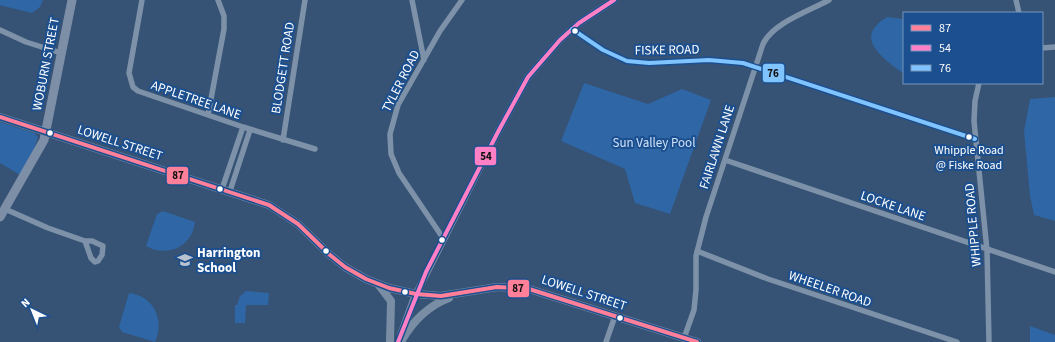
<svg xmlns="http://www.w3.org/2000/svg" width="1055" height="342" viewBox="0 0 1055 342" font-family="'Source Sans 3',sans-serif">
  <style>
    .green { fill: #2f66a5 }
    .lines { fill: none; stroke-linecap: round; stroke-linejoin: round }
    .minor { stroke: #7d92a8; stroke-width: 5.5 }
    .tertiary { stroke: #7d92a8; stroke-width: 7 }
    .secondary { stroke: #798da4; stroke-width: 8 }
    .primary { stroke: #7d8ea7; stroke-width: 9 }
    .bus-1-casing { stroke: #1b4f8f; stroke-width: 7 }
    .bus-2-casing { stroke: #1b4f8f; stroke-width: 7 }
    .bus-3-casing { stroke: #1b4f8f; stroke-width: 7 }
    .bus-1 { stroke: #ff8098; stroke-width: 4 }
    .bus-2 { stroke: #ff80c5; stroke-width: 4 }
    .bus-3 { stroke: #80c4ff; stroke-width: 4 }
    .bus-dot { fill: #fff; stroke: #1b4f8f; stroke-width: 1.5 }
    .labels { text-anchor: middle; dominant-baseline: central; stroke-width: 4; stroke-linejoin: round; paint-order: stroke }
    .bus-label { font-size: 12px; fill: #fff; stroke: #1b4f8f }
    .street-label { font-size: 13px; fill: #fff; stroke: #1b4f8f }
    .park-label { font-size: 13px; fill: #cfe3fa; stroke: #1b4f8f }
    .poi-label { font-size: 13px; font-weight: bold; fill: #fff; stroke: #1b4f8f; text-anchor: start }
    .line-badge { stroke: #1b4f8f; stroke-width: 1.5 }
    .pale-badge-label { font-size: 11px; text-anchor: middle; font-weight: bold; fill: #111 }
  </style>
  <rect width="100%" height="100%" fill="#365274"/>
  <path class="green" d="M0,0H43L40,7L32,13L3,6L0,5Z
    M887,17L904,19V74C883,58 852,38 887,17Z
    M584,83L648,104L682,89L711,100L670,214L635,203L625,169L561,141Z
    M1055,97V221L1034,215L1030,196L1024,131L1030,99Z
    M0,122L34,133L38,137L33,152L20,175L0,163Z
    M163,211L195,222C192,247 167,258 146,246L157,214Z
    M246,291L269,293L268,305H246L245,323H235V305H237L240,296Z
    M129,293C154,296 165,320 155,342L122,332L119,327Z
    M1030,326L1055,335V342H1030Z"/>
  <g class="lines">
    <path class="minor" d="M142,0L129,73L133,87L138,91L243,127L315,149
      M412,0L424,60
      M1016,0L1019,13
      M572,29L603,50L627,61L649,63L709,60L743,63L975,139
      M0,30L26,42L61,53
      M1042,48L1055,47
      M979,83L975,101L974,121L987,250L989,342
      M208,115L224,29V16L218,0
      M283,140L305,0
      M725,160L1055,272
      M222,189L243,127
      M230,191L250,130
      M5,209L48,228L85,241L91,258L95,262L98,261L102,255L103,246L92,241H85
      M443,238L399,173L391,154L390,134L398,105L440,31L462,0
      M697,251L768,279L957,342
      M684,338L694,310L696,290V256L706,217L763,44C773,23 809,11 829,0
      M606,342L615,316"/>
    <path class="tertiary" d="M416,294L499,130L528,77L560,40L579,23L614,0"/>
    <path class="secondary" d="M0,117L269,205L298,224L330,255L345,267L366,279L389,288L416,294L441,296L497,287L529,289L697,342
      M378,284L391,301L390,342
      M401,335L416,294
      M401,342C412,322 428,306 449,298"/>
    <path class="primary" d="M0,217L44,140L72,0"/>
    <g class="bus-1-casing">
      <path id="bus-1" d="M0,117L269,205L298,224L330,255L345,267L366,279L389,288L416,294L441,296L497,287L529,289L697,342"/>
    </g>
    <g class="bus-2-casing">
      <path id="bus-2" d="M398,342L426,272L499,130L528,77L560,40L579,23L614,0"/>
    </g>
    <g class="bus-3-casing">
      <path id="bus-3" d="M572,29L603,50L627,61L649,63L709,60L743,63L975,139"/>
    </g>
    <use href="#bus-1" class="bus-1"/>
    <use href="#bus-2" class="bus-2"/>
    <use href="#bus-3" class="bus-3"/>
  </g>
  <defs>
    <g id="school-bare" transform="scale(1.2)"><path d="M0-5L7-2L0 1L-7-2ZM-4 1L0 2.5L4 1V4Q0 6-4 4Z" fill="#b9c2ce" stroke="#1b4f8f" stroke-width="2.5" paint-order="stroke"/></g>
  </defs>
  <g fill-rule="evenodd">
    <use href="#school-bare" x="185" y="260"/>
  </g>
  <g class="bus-dot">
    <circle cx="575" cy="31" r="3.5"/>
    <circle cx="50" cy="133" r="3.5"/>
    <circle cx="969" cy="137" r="3.5"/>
    <circle cx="220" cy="189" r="3.5"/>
    <circle cx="442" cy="240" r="3.5"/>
    <circle cx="326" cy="251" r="3.5"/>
    <circle cx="405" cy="292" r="3.5"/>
    <circle cx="620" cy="318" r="3.5"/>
  </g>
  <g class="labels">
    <g class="bus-label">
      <text x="969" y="150">Whipple Road<tspan x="969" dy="15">@ Fiske Road</tspan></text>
    </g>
    <g class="street-label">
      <text transform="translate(667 50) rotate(-1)">FISKE ROAD</text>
      <text transform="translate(46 64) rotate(-79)">WOBURN STREET</text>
      <text transform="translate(283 68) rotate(-81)">BLODGETT ROAD</text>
      <text transform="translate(401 81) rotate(-63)">TYLER ROAD</text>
      <text transform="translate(196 100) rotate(19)">APPLETREE LANE</text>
      <text transform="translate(120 143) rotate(18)">LOWELL STREET</text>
      <text transform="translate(717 147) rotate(-72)">FAIRLAWN LANE</text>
      <text transform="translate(893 206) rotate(19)">LOCKE LANE</text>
      <text transform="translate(973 225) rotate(-95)">WHIPPLE ROAD</text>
      <text transform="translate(830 289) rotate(19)">WHEELER ROAD</text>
      <text transform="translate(584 293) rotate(18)">LOWELL STREET</text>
    </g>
    <g class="park-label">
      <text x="654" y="143">Sun Valley Pool</text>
    </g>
    <g class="poi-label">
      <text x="197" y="253">Harrington<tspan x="197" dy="15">School</tspan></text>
    </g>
  </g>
  <g class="line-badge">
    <rect x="762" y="63" width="23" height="20" rx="4" fill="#80c4ff"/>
    <rect x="474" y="146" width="23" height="20" rx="4" fill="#ff80c5"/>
    <rect x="166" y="166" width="23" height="19" rx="4" fill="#ff8098"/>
    <rect x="507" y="279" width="23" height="19" rx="4" fill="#ff8098"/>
  </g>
  <g class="pale-badge-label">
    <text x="773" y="77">76</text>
    <text x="486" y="160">54</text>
    <text x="178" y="179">87</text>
    <text x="518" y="292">87</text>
  </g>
  <rect x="903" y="12" width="140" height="72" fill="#1b4f8f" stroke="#7695bc"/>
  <rect x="911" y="25" width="20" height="6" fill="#ff8098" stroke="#7695bc"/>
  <text x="939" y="32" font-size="12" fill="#ffffff">87</text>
  <rect x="911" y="45" width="20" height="6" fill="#ff80c5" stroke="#7695bc"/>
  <text x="939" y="52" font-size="12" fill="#ffffff">54</text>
  <rect x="911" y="65" width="20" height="6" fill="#80c4ff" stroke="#7695bc"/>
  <text x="939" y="72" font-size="12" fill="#ffffff">76</text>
  <g transform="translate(32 310) rotate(317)" stroke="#1b4f8f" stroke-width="3" paint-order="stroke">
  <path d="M0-3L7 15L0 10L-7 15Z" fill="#ffffff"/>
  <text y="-6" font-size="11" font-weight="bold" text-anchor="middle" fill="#ffffff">N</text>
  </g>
</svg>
